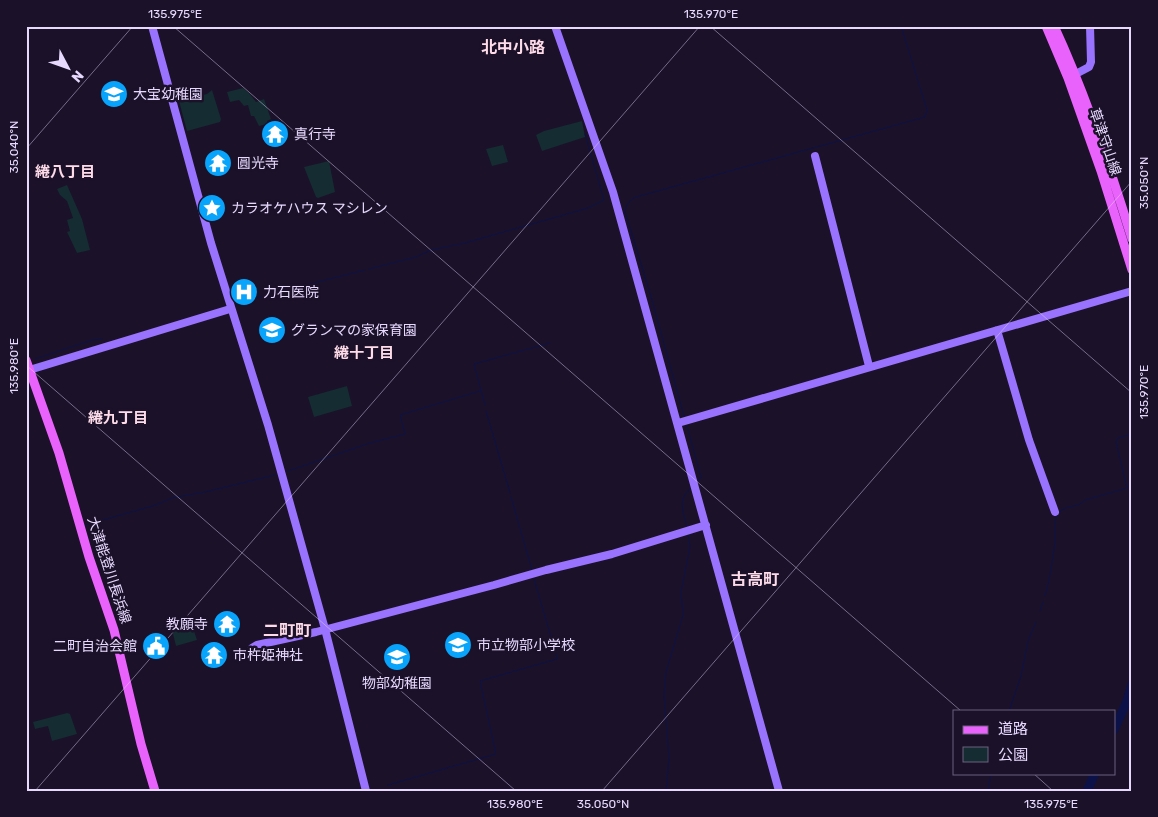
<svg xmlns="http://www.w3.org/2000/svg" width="1158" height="817" viewBox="0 0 1158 817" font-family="Rubik,'Noto Sans JP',sans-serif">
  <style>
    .green { fill: #142c32 }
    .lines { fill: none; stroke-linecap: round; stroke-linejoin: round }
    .stream { stroke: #0c1247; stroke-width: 1 }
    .river { stroke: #0c1247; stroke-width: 9 }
    .secondary { stroke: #9972fd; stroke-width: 8 }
    .primary { stroke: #ea62fc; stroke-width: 9 }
    .ticks { fill: none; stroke: #e7d9fe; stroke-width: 1; stroke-opacity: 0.45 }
    .labels { text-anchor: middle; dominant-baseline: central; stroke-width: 5; stroke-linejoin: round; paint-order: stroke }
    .poi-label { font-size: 14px; fill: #e7d9fe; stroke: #1b1129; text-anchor: start }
    .street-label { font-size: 14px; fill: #e7d9fe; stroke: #1b1129 }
    .neighbourhood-label { font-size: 15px; font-weight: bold; fill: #fedbe8; stroke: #1b1129 }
    .quarter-label { font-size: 16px; font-weight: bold; fill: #fedbe8; stroke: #1b1129 }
    .neatline { fill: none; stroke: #e7d9fe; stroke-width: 2 }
    .ticks-label { font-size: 12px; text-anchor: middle; fill: #e7d9fe }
  </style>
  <rect width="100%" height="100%" fill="#1b1129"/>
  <path class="green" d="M243,88L249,93L256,102L264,99L271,119L267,121L268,124L259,126L254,116H251L248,105L244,106L239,100L230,102L227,92Z
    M212,90L221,119L220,122L187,131L179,101L207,94Z
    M582,121L585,137L542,151L536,135L544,131Z
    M503,145L508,162L492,166L486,149Z
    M329,161L335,192L318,198L316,197L304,167Z
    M67,185L82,219L90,250L77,253L67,232L70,231L67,220L73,218L67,201L60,195L57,189Z
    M347,386L352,406L314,417L308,397Z
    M192,625L197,640L176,646L172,630Z
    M67,713L70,714L77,734L52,741L48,726L35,729L33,722Z"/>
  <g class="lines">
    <path class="stream" d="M369,269L416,257L431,250L465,243L588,208L604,200L585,134
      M278,292L365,270
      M236,305L272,293
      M35,359L92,340L102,339
      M485,405L474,364L550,343
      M486,411L510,493
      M684,416L652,300L625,211C627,204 629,200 636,197L925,117L927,110L901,26
      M687,426L701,477L698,482
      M288,471L370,443L405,434L400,415L480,391
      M511,497L532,570
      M85,525L156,505L172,498L205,492L275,475
      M687,527C683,510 677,500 691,488
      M534,579L555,651
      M1045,596C1050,579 1053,559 1055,541C1056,533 1053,521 1058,514C1064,504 1078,509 1085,500L1127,488L1116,442L1118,438L1132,434
      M1040,611L1043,602
      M1009,711L1021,676L1028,641L1036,622
      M388,785L496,754L480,681L557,659L556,654
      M666,791L669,758L664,695L666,672L683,615L681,592L690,547L688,534
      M988,791L991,773"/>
    <path class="river" d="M1114,730L1127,701L1132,684
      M1087,791L1095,773"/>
    <path class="secondary" d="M152,26L211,243L268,425L325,629L366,791
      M555,26L613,192L779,791
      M1070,77L1089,67L1091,62L1090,26
      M815,156L869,366
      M997,330L1029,440L1055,512
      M26,371L230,309
      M678,423L1132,291
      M252,648L257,645L316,632L494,585L546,570L612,554L706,525"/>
    <path class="primary" d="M1046,26L1068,78L1101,171L1132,270
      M1054,26C1086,95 1110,167 1132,239
      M26,360L59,453L89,557L114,630L141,744L155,791"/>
  </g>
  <path class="ticks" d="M173,26L961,711M710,26L1132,393M26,149L133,26M26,365L516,791M1033,773L1053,791M35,791L700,26M602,791L1132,181"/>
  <defs>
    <g id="school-disc" transform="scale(1.4375)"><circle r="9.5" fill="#08a4fb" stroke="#1b1129"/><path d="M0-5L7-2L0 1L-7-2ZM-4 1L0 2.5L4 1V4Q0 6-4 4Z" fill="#fff"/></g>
    <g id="temple-disc" transform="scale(1.4375)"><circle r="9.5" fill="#08a4fb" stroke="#1b1129"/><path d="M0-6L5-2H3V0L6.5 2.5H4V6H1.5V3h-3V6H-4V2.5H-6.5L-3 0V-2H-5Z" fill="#fff"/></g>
    <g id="sight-disc" transform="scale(1.4375)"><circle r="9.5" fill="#08a4fb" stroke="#1b1129"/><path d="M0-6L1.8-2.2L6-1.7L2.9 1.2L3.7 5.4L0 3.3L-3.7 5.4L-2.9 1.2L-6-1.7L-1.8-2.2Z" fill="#fff"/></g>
    <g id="hospital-disc" transform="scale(1.4375)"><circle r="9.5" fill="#08a4fb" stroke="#1b1129"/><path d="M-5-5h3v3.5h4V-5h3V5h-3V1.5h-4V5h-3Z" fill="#fff"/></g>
    <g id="civic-disc" transform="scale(1.4375)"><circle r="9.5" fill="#08a4fb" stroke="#1b1129"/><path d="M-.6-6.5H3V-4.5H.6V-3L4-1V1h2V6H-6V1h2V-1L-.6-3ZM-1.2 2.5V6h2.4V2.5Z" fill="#fff"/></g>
  </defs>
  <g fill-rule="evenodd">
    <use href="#school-disc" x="114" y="94"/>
    <use href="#temple-disc" x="275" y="134"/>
    <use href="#temple-disc" x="218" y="163"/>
    <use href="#sight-disc" x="212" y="208"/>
    <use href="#hospital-disc" x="244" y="292"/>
    <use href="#school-disc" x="272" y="330"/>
    <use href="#temple-disc" x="227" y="624"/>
    <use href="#school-disc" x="458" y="645"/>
    <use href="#civic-disc" x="156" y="646"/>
    <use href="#temple-disc" x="214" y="655"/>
    <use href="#school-disc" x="397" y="657"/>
  </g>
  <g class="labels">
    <g class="poi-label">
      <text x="133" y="94">大宝幼稚園</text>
      <text x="294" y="134">真行寺</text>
      <text x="237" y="163">圓光寺</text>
      <text x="231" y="208">カラオケハウス マシレン</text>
      <text x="263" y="292">力石医院</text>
      <text x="291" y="330">グランマの家保育園</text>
      <text x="208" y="624" text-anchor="end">教願寺</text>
      <text x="477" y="645">市立物部小学校</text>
      <text x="137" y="646" text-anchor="end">二町自治会館</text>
      <text x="233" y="655">市杵姫神社</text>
      <text x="397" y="683" text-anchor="middle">物部幼稚園</text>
    </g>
    <g class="street-label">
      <text transform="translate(1105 142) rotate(71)">草津守山線</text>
      <text transform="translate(109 570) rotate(72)">大津能登川長浜線</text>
    </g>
    <g class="neighbourhood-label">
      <text x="65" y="172">綣八丁目</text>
      <text x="364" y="353">綣十丁目</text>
      <text x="118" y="418">綣九丁目</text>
    </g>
    <g class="quarter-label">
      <text x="513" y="47">北中小路</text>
      <text x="755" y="579">古高町</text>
      <text x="287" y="630">二町町</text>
    </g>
  </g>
  <rect width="1158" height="817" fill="none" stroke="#1b1129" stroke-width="55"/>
  <rect x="953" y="710" width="162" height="65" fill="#1b1129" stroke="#6d617e"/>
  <rect x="963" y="726" width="25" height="8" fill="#ea62fc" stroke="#6d617e"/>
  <text x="998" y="734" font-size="15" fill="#e7d9fe">道路</text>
  <rect x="963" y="747" width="25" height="15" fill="#142c32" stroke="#6d617e"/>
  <text x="998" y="760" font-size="15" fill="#e7d9fe">公園</text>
  <g transform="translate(68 68) rotate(131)" stroke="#1b1129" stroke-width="4" paint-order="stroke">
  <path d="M0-4L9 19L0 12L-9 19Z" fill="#e7d9fe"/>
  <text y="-8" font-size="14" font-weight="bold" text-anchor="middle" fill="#e7d9fe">N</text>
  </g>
  <rect x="28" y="28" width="1102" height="762" class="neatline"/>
  <g class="ticks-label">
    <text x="175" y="18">135.975°E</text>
    <text x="711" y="18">135.970°E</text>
    <text transform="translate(14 147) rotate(-90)" y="4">35.040°N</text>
    <text transform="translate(1144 183) rotate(-90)" y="4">35.050°N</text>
    <text transform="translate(14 366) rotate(-90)" y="4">135.980°E</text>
    <text transform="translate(1144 392) rotate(-90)" y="4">135.970°E</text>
    <text x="515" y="808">135.980°E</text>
    <text x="603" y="808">35.050°N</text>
    <text x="1051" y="808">135.975°E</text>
  </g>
</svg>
